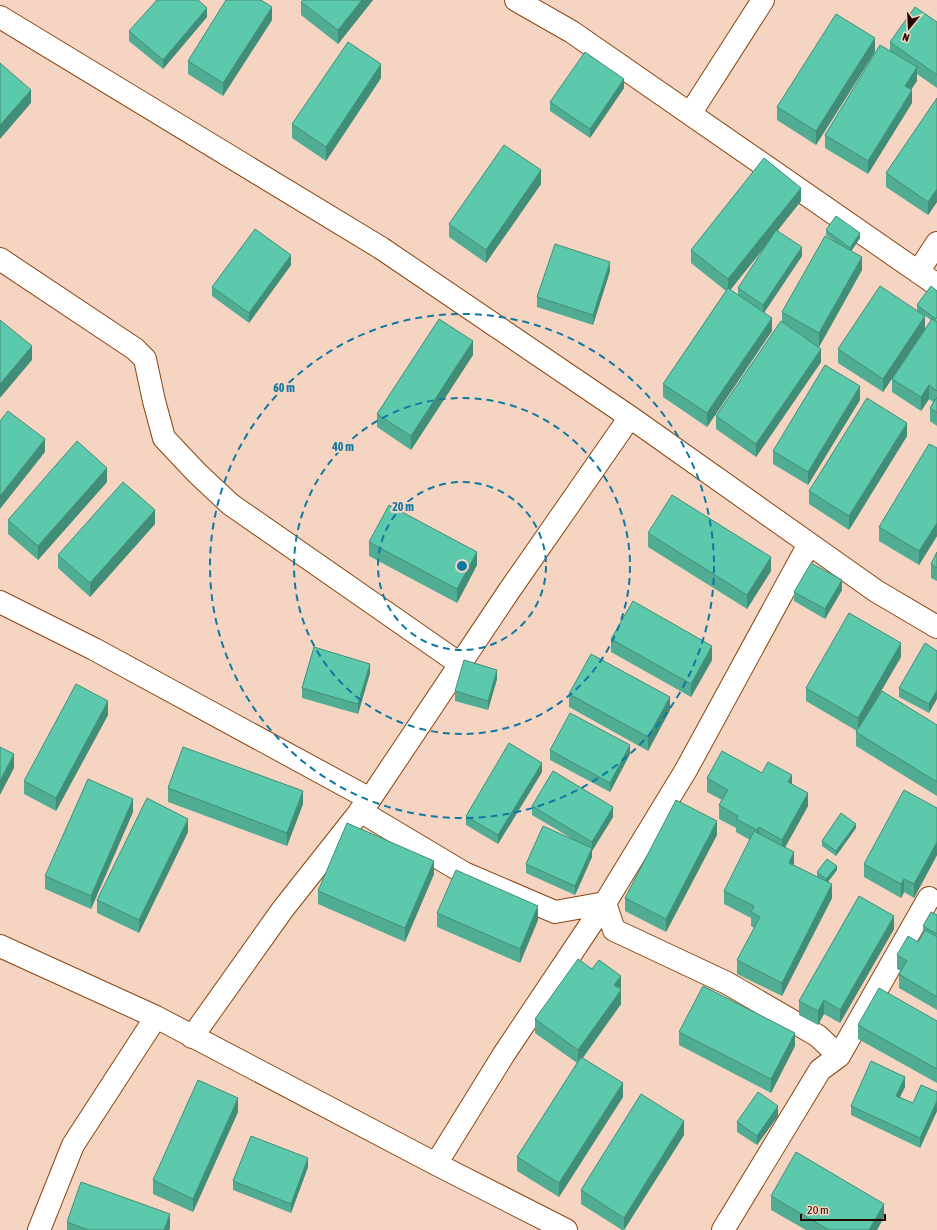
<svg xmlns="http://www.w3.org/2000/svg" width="937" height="1230" viewBox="0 0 937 1230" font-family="'Asap Condensed',sans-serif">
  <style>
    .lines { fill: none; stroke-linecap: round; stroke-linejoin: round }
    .minor-casing { stroke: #894611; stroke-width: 24 }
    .minor { stroke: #fff; stroke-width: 22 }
    .wall { fill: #50ad94; fill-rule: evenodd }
    .shaded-wall { fill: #418d78 }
    .building { fill: #5dc9ac; stroke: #418d78 }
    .ring { fill: none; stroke: #0e78a3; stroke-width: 2; stroke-dasharray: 7 5 }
    .centre { fill: #0e78a3; stroke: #f5d5c2; stroke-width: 2 }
    .ring-label { font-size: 12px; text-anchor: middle; font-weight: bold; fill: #0e78a3; stroke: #f5d5c2; stroke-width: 4; stroke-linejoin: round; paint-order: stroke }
  </style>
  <rect width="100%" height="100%" fill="#f5d5c2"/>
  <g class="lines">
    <g class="minor-casing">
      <path id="minor" d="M516,0L572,32L937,285
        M0,17L381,248L630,417L876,591L937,627
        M690,114L763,0
        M0,259L135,349L145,359L154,401L164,438L197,473L230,504L460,664
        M918,272L937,243
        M0,602L94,649L370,799
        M360,811L464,873L555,912L605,903L614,930L727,983L818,1036L839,1056L820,1070L723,1230
        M0,946L156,1017L436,1164L566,1230
        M192,1037L283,909L370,799L509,591L630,417
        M839,1056L929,898
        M436,1164L504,1054L605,903L686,770L809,544
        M39,1230L73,1145L156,1017"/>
    </g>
    <use href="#minor" class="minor"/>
  </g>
  <path class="wall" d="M373,0L338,44L301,15V2Z
    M207,17L163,69L129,41V31Z
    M272,20L223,96L188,74V61Z
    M937,22V88L917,74V81L911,89L912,103L868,174L825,148V135L890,51V42Z
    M875,52L816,145L777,120V107Z
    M381,78L326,161L292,138V124Z
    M624,88L590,138L550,111V102Z
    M937,98V202L928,215L886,187V173Z
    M541,184L486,263L449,237V224Z
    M801,201L777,231L802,256L764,313L772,331L707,427L663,397V384L726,291L691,263V250ZM768,243L738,288V295L730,290Z
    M826,230L860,238L851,251L862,270L819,347L812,343L821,362L756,457L716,429V416L782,322V312L833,240L826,235Z
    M291,265L249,323L212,296V287Z
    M610,271L593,325L537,307V297Z
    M931,286L937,322V426L930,421V408L933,402L929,399L921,411L892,392V379L931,320L925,316V329L883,392L838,363V349L917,310V305Z
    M473,355L411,450L377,427V414Z
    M860,400L808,485L773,464V451Z
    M907,436L849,530L809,504V491Z
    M937,448V536L919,565L879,541V527Z
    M107,482L38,560L8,534V520Z
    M155,524L90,597L58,568V555Z
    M648,533L771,571L747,609L648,547Z
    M369,542L477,565L457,603L369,556Z
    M937,552V581L931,578V564Z
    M842,590L825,619L794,601V592Z
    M611,639L712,660L691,697L611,652Z
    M937,651L929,713L899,697V688Z
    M901,657L874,703L937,725V796L856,746V732L857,731L806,701V688Z
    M370,673L358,714L302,698V688Z
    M497,679L488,710L455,701V691Z
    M569,694L670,710L648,751L569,707Z
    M108,715L56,811L24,794V781Z
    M550,750L630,754L610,792L550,760Z
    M542,772L498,844L466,825V816Z
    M762,773L792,784L808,806L785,847L794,865L817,877V872L837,870L828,882L832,898L782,996L737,974V960L754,928L751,926V918L724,904V891L750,840L736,832V828L719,819V805L722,800L707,792V778Z
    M168,788L303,804L287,846L168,802Z
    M532,806L613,817L592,851V857L575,895L526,873V864L571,838L532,815Z
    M937,808V855L914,898L904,892L901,898L864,877V864Z
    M133,812L91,909L45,889V876Z
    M856,828L836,856L822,846V841Z
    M188,832L139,933L97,913V900Z
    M717,835L666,932L625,911V898Z
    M434,874L405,942L318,904V891Z
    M437,913L538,920L520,963L437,927Z
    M937,915V1010L899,988V974L901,971L897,969V955L918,942L924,931H923V926Z
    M894,929L840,1023L824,1014L818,1025L799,1015V1001Z
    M620,990L621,1004L583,1058L623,1097L559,1197L517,1171V1157L577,1063L535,1033V1019Z
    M937,1021V1083L858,1039V1025Z
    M679,1032L795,1046L771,1093L679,1045Z
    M905,1087L900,1097L913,1103L937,1092V1111L920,1148L851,1115V1106Z
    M238,1112L193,1212L153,1194V1180Z
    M778,1116L757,1145L737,1132V1122Z
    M684,1135L624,1230H622L581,1204V1190Z
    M308,1167L291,1213L233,1190V1181Z
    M771,1196L884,1217L877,1230H806L771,1210Z
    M67,1222L170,1228L169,1230H67Z"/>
  <path class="shaded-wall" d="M362,0H373L338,44V30Z
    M272,7V20L223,96V83Z
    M207,8V17L163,69V60Z
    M875,38V52L816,145V131Z
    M381,64V78L326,161V147Z
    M917,67V81L905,99V86Z
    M624,79V88L590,138V129Z
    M31,90V103L0,139V125Z
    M912,90V103L868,174V161Z
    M541,170V184L486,263V250Z
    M801,188V201L728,293V279Z
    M937,189V202L928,215V202Z
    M860,233V238L850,253V248Z
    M802,247V256L763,314V305Z
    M291,255V265L249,323V313Z
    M862,257V270L819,347V333Z
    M610,262V271L593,325V315Z
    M925,316V329L883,392V379Z
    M772,318V331L707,427V413Z
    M473,341V355L411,450V436Z
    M32,346V360L0,398V384Z
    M821,349V362L756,457V444Z
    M929,385V399L921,411V397Z
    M860,386V400L808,485V472Z
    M907,423V436L849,530V516Z
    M45,439V452L0,509V496Z
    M107,468V482L38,560V546Z
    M155,510V524L90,597V583Z
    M937,523V536L919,565V551Z
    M477,552V565L457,603V589Z
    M771,557V571L747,609V595Z
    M842,580V590L825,619V609Z
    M901,643V657L858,731V718Z
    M712,646V660L691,697V684Z
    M370,664V673L358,714V704Z
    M497,670V679L488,710V701Z
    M937,690V699L929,713V704Z
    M670,697V710L648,751V737Z
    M108,701V715L56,811V798Z
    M630,745V754L610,792V783Z
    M14,754V768L0,795V781Z
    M542,763V772L498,844V835Z
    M792,775V789L788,782Z
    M303,791V804L287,846V833Z
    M808,793V806L782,853V840Z
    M133,799V812L91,909V896Z
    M613,807V817L592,851V857L575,895V886L592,848V842Z
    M188,819V832L139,933V920Z
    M717,821V835L666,932V919Z
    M856,824V828L836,856V851Z
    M759,827V840L757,843V830Z
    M937,842V855L914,898V884Z
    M794,852V865L789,863Z
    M434,861V874L405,942V928Z
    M837,866V870L826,884V879Z
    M904,879V892L901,898V884Z
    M832,884V898L782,996V983Z
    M538,906V920L520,963V949Z
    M894,916V929L840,1023V1010Z
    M621,976V989L614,985Z
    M621,990V1004L578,1064V1050Z
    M824,1000V1014L818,1025V1011Z
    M795,1033V1046L771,1093V1079Z
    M905,1077V1087L896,1105V1096Z
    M623,1083V1097L559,1197V1183Z
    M238,1098V1112L193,1212V1199Z
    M937,1101V1111L920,1148V1138Z
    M778,1106V1116L757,1145V1136Z
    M684,1121V1135L624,1230V1218Z
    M308,1158V1167L291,1213V1204Z
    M884,1204V1217L877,1230H869Z
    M170,1214V1228L169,1230H164Z"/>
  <path class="building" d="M157,0H198L207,8L163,60L129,31Z
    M226,0H261L272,7L223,83L188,61Z
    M303,0H362L338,30L301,2Z
    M915,7L937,22V75L890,42Z
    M836,14L875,38L816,131L777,107Z
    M348,42L381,64L326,147L292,124Z
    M880,45L917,67L905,86L912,90L868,161L825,135Z
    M585,52L624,79L590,129L550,102Z
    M0,63L31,90L0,125Z
    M937,98V189L928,202L886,173Z
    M504,145L541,170L486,250L449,224Z
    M764,158L801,188L728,279L691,250Z
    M836,216L860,233L850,248L826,230Z
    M255,229L291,255L249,313L212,287Z
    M776,230L802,247L763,305L738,288Z
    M825,236L862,257L819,333L782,312Z
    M555,244L610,262L593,315L537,297Z
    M880,286L925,316L883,379L838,349Z
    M931,286L937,291V317L936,319L917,305Z
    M728,288L772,318L707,413L663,384Z
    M439,319L473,341L411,436L377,414Z
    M932,319L937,322V391L929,385L921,397L892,379Z
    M0,320L32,346L0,384Z
    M781,321L821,349L756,444L716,416Z
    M825,365L860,386L808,472L773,451Z
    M937,397V413L930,408Z
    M867,398L907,423L849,516L809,491Z
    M8,411L45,439L0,496V421Z
    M77,441L107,468L38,546L8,520Z
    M929,444L937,448V523L919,551L879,527Z
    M123,482L155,510L90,583L58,555Z
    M672,495L771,557L747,595L648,533Z
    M389,505L477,552L457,589L369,542Z
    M937,552V568L931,564Z
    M811,563L842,580L825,609L794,592Z
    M633,601L712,646L691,684L611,639Z
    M849,613L901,643L858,718L806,688Z
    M925,643L937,651V690L929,704L899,688Z
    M314,647L370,664L358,704L302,688Z
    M591,654L670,697L648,737L569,694Z
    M464,660L497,670L488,701L455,691Z
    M76,684L108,701L56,798L24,781Z
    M882,691L937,725V782L856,732Z
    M570,713L630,745L610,783L550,750Z
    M509,743L542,763L498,835L466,816Z
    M0,747L14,754L0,781Z
    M183,747L303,791L287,833L168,788Z
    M722,751L762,773L768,762L792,775L788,782L808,793L782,840L759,827L757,830L736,819L738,816L719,805L728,790L707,778Z
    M553,771L613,807L592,842L532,806Z
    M88,779L133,799L91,896L45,876Z
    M904,790L937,808V842L914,884L904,879L901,884L864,864Z
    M147,798L188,819L139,920L97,900Z
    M676,800L717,821L666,919L625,898Z
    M841,813L856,824L836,851L822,841Z
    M347,823L434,861L405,928L318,891Z
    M543,826L592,848L575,886L526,864Z
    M754,831L794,852L789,863L832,884L782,983L737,960L760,917L751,912L754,906L724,891Z
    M827,859L837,866L826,879L817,872Z
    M456,870L538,906L520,949L437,913Z
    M859,896L894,916L840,1010L824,1000L818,1011L799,1001Z
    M931,912L937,915V934L923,926Z
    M925,930L937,937V997L899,974L907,961L897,955L908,936L918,942Z
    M578,959L592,969L599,960L621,976L614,985L621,990L578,1050L535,1019Z
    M703,986L795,1033L771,1079L679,1032Z
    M879,988L937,1021V1069L858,1025Z
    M581,1057L623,1083L559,1183L517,1157Z
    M871,1061L905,1077L896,1096L913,1103L921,1085L937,1092V1101L920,1138L851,1106Z
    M198,1080L238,1098L193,1199L153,1180Z
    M758,1092L778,1106L757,1136L737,1122Z
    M641,1094L684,1121L624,1218L581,1190Z
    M251,1136L308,1158L291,1204L233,1181Z
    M796,1152L884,1204L869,1230H829L771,1196Z
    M81,1182L170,1214L164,1230H89L67,1222Z"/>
  <g class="ring">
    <circle cx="462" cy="566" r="84"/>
    <circle cx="462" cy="566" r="168"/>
    <circle cx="462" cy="566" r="252"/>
  </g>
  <circle cx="462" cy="566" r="6" class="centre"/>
  <g class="ring-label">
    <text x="284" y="392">60 m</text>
    <text x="343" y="451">40 m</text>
    <text x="403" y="511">20 m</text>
  </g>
  <g transform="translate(909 28) rotate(198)" stroke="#f5d5c2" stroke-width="3" paint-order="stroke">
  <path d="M0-3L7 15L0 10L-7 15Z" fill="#240900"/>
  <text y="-6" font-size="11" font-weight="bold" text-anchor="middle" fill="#240900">N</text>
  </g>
  <path d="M801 1214v6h84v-6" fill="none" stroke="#240900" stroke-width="2"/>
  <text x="807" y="1214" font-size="12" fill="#240900" stroke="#f5d5c2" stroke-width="3" paint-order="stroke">20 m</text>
</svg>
